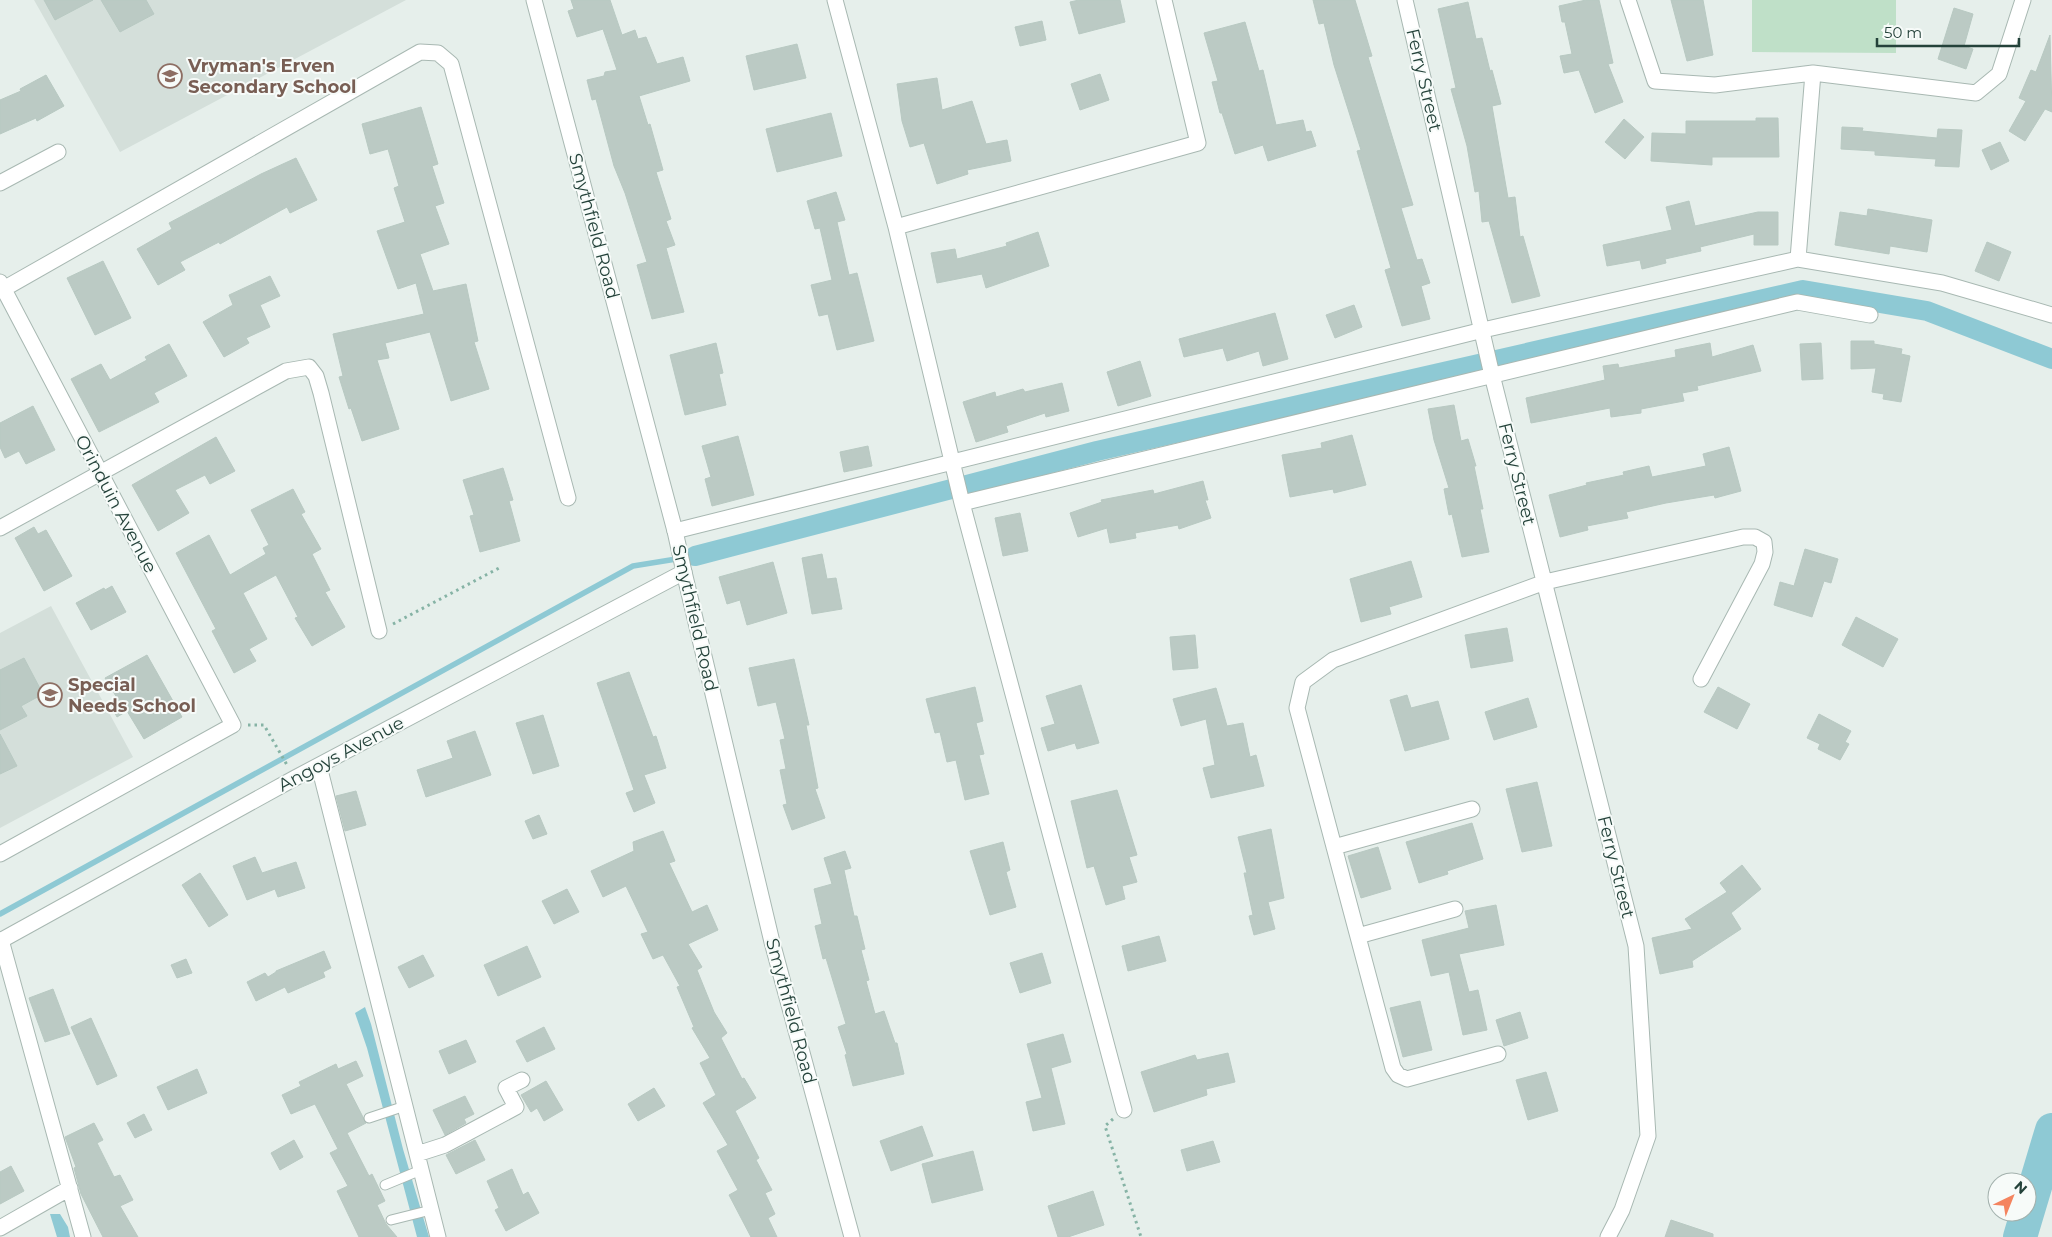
<svg xmlns="http://www.w3.org/2000/svg" width="2052" height="1237" viewBox="0 0 2052 1237" font-family="Montserrat,sans-serif">
  <style>
    .built { fill: #d4dfda }
    .green { fill: #bfe0c8 }
    .water { fill: #8ec9d4 }
    .lines { fill: none; stroke-linecap: round; stroke-linejoin: round }
    .stream { stroke: #8ec9d4; stroke-width: 5.5 }
    .canal { stroke: #8ec9d4; stroke-width: 20 }
    .river { stroke: #8ec9d4; stroke-width: 34 }
    .building { fill: #bbcac4; stroke: #b8c9c2 }
    .service-casing { stroke: #a8b8b2; stroke-width: 11 }
    .minor-casing { stroke: #a8b8b2; stroke-width: 17 }
    .tertiary-casing { stroke: #a8b8b2; stroke-width: 17 }
    .path { stroke: #86b3a5; stroke-width: 3; stroke-dasharray: 2.5 4; stroke-linecap: butt }
    .service { stroke: #fff; stroke-width: 9 }
    .minor { stroke: #fff; stroke-width: 15 }
    .tertiary { stroke: #fff; stroke-width: 15 }
    .labels { text-anchor: middle; dominant-baseline: central; stroke-width: 4; stroke-linejoin: round; paint-order: stroke }
    .education-label { font-size: 18px; font-weight: bold; fill: #785e54; stroke: #f7fbf9; text-anchor: start }
    .street-label { font-size: 18px; fill: #24423a; stroke: #f7fbf9 }
  </style>
  <rect width="100%" height="100%" fill="#e6efeb"/>
  <path class="built" d="M34,0H406L120,152Z
    M51,606L133,757L0,828V633Z"/>
  <path class="green" d="M1752,0H1896V53L1752,52Z"/>
  <path class="water" d="M365,1007L371,1024L403,1149L429,1237H417L367,1048L355,1013Z
    M60,1214L68,1227L70,1237H57L50,1214Z"/>
  <g class="lines">
    <path class="stream" d="M0,914L633,566L695,556"/>
    <path class="canal" d="M695,556L1097,451L1803,290L1927,311L2052,359"/>
    <path class="river" d="M2020,1237L2052,1130"/>
  </g>
  <path class="building" d="M44,0H93L55,20Z
    M101,0H146L154,14L120,32Z
    M571,0H610L622,35L635,30L638,39L646,37L657,64L683,57L690,81L639,96L648,125L650,124L663,170L656,172L671,219L666,221L675,245L666,248L684,312L652,319L637,265L647,262L625,193L614,166L596,99L592,100L587,80L604,76L605,72L617,70L603,29L577,37L568,11L574,9Z
    M1079,0H1120L1125,22L1079,34L1070,2Z
    M1313,0H1355L1372,56L1368,57L1413,205L1401,208L1417,260L1422,259L1430,283L1421,286L1430,319L1402,326L1385,270L1391,268L1357,151L1361,150L1334,65L1324,23L1319,24Z
    M1586,0H1599L1613,63L1608,64L1623,102L1595,113L1579,70L1564,73L1560,56L1572,54L1565,22H1562L1559,6Z
    M1671,0H1703L1713,55L1687,61Z
    M1468,2L1476,39L1482,38L1490,71L1492,70L1501,104L1492,106L1508,198L1515,197L1520,237L1523,236L1540,296L1512,303L1489,221L1482,222L1479,191L1475,192L1467,146L1451,89L1456,88L1438,9Z
    M1954,8L1973,14L1964,46L1973,49L1966,69L1938,59Z
    M1042,21L1046,40L1020,46L1015,27Z
    M1245,22L1259,71L1263,70L1276,125L1303,120L1306,132L1311,131L1316,146L1268,161L1263,145L1235,154L1222,113H1220L1212,82L1218,81L1204,33Z
    M2050,35L2052,112L2045,109L2025,141L2009,131L2026,101L2019,98L2031,70L2036,72Z
    M797,44L806,78L754,90L746,56Z
    M1100,74L1109,100L1080,110L1071,84Z
    M46,75L64,106L37,121L36,118L0,134V100L21,91L20,89Z
    M937,78L942,110L972,101L986,144L1007,140L1011,161L967,170L968,174L937,184L924,143L910,147L902,121L897,84Z
    M421,107L438,164L432,166L444,203L435,206L449,244L420,254L433,291L466,284L478,341L474,342L489,389L451,401L430,332L385,343L389,358L377,360L399,429L362,441L351,408L349,409L339,377L343,376L333,334L424,314L416,283L398,289L377,231L405,222L394,188L399,186L388,149L370,154L362,124Z
    M831,113L842,156L777,172L766,129Z
    M1756,118H1778L1779,157H1712V165L1651,161L1652,133L1686,134V121H1756Z
    M1624,119L1644,137L1625,159L1605,142Z
    M1842,127L1863,128L1862,131L1937,138L1938,129L1962,130L1959,167L1935,166L1936,159L1875,155V151L1841,149Z
    M2000,142L2009,161L1991,170L1982,150Z
    M296,158L317,200L290,213L287,207L220,244L219,242L180,262L185,270L158,285L137,249L172,229L169,223L261,174Z
    M836,192L845,220L837,222L849,275L857,273L874,341L837,350L828,314L819,316L811,285L832,280L820,228L815,229L807,201Z
    M1689,201L1695,226L1758,212H1778V245H1754V234L1700,247L1701,251L1665,259L1666,263L1642,269L1640,260L1607,266L1603,245L1672,230L1666,207Z
    M1868,209L1932,220L1927,252L1890,246L1889,254L1835,245L1840,212L1867,216Z
    M1038,232L1049,266L986,288L982,274L937,283L931,253L955,249L957,259L1007,246L1006,243Z
    M1987,242L2011,252L1999,281L1975,271Z
    M103,261L131,318L95,335L67,278Z
    M270,276L280,296L260,305L270,327L246,338L249,343L224,357L203,322L233,305L229,295Z
    M1354,305L1362,327L1335,338L1326,315Z
    M1275,313L1288,359L1263,366L1259,351L1227,361L1223,348L1184,357L1179,339Z
    M1851,341H1874V344L1902,349L1901,354L1910,356L1901,402L1883,399L1884,394L1872,392L1876,368L1851,369Z
    M716,343L723,373L719,374L726,405L685,415L670,355Z
    M1710,343L1712,357L1753,345L1761,371L1697,386L1698,390L1682,393L1684,401L1641,409V413L1611,417L1610,408L1531,423L1526,398L1605,380L1603,366L1618,364L1619,368L1676,357L1675,350Z
    M1821,343L1823,379L1802,380L1800,344Z
    M169,344L187,376L154,393L159,402L99,432L71,379L101,364L110,380L147,360L145,357Z
    M1140,361L1151,396L1118,406L1107,372Z
    M1062,383L1069,411L1046,417L1045,413L1006,426L1008,432L976,442L963,402L995,392L996,397L1023,389L1025,392Z
    M1454,405L1461,441L1468,439L1476,466H1474L1483,509H1480L1489,552L1462,557L1452,514L1449,515L1444,489L1449,488L1434,440L1428,409Z
    M33,406L55,450L26,464L19,451L5,458L0,447V423Z
    M1352,435L1366,485L1334,493L1333,489L1290,497L1282,455L1322,448L1321,443Z
    M738,436L754,495L712,506L705,479L711,477L702,446Z
    M216,437L235,471L210,484L205,475L175,490L189,513L158,531L132,485Z
    M868,446L872,466L844,472L840,452Z
    M1729,447L1741,491L1715,498L1714,495L1666,503L1626,512L1628,518L1587,526L1588,530L1560,537L1549,495L1587,485L1586,483L1624,475L1623,472L1649,466L1652,477L1706,466L1703,454Z
    M503,468L513,500L509,501L520,541L480,552L470,516L474,515L463,480Z
    M1203,481L1208,500H1205L1211,518L1179,529L1178,525L1135,533L1136,538L1110,543L1107,528L1078,537L1070,513L1102,502L1101,500L1153,490L1154,494Z
    M293,489L305,512L301,514L321,549L312,554L330,590L325,592L345,627L312,646L295,618L298,617L276,575L243,593L267,639L249,649L256,661L234,673L212,631L216,629L176,553L209,535L230,575L266,554L263,548L269,545L251,510Z
    M1020,513L1028,551L1003,556L995,518Z
    M34,527L38,534L46,530L72,576L44,591L15,538Z
    M1805,549L1838,559L1831,583L1824,581L1812,617L1774,605L1780,582L1794,586Z
    M822,554L827,579L836,578L842,609L812,614L802,558Z
    M1411,561L1422,597L1389,607L1391,614L1361,622L1350,579Z
    M773,562L787,613L747,625L740,600L727,604L719,577Z
    M112,586L126,612L91,630L76,603L104,588L105,590Z
    M1856,617L1898,639L1883,667L1842,645Z
    M1507,628L1513,661L1471,668L1465,635Z
    M1195,635L1198,668L1173,670L1170,637Z
    M147,655L182,717L144,739L127,711L117,717L109,702L117,698L105,678Z
    M24,658L43,694L21,706L27,716L0,730V670Z
    M794,659L809,725H806L818,788L815,789L825,818L792,830L783,805L787,804L780,770L786,769L780,740L785,739L776,702L758,706L749,668Z
    M629,672L653,737L656,736L666,768L644,775L655,803L634,812L626,793L634,790L597,683Z
    M1081,685L1099,743L1077,749L1075,743L1048,751L1041,728L1055,724L1046,696Z
    M975,687L983,721L976,723L984,754L979,755L989,794L965,800L956,760L947,762L940,732L935,733L926,699Z
    M1718,687L1750,704L1737,729L1704,712Z
    M1216,688L1227,726L1243,723L1250,757L1256,755L1264,786L1211,798L1203,768L1215,765L1206,719L1181,726L1173,699Z
    M1407,695L1411,708L1438,701L1449,739L1405,751L1390,700Z
    M1528,698L1537,727L1494,740L1485,712Z
    M1819,714L1851,731L1845,742L1849,744L1840,760L1818,749L1820,744L1807,738Z
    M543,715L559,766L533,774L516,723Z
    M475,731L491,775L426,797L417,770L453,758L447,741Z
    M0,734L17,766L0,774Z
    M1537,782L1552,846L1522,852L1506,789Z
    M1117,790L1137,855L1129,857L1137,882L1122,886L1125,899L1106,905L1094,866L1087,868L1071,801Z
    M356,791L366,825L345,831L336,796Z
    M539,815L547,834L533,839L525,821Z
    M1472,823L1483,859L1447,871L1448,874L1419,883L1406,842Z
    M1271,829L1284,898L1268,902L1275,929L1254,935L1249,916L1253,915L1244,873H1247L1238,837Z
    M663,831L675,861L669,863L692,912L707,905L718,930L688,944L702,967L697,970L714,1012L727,1033L721,1038L742,1079L744,1078L756,1098L735,1111L759,1158L756,1160L772,1190L765,1193L775,1214L768,1218L777,1237H751L729,1195L738,1190L717,1151L728,1145L703,1103L716,1095L700,1063L710,1058L692,1028L694,1027L677,987L680,986L663,955L653,959L641,934L648,932L626,886L603,897L591,871L634,851L633,842Z
    M1003,842L1010,870L1006,872L1016,907L990,915L970,851Z
    M1378,847L1391,889L1361,898L1348,856Z
    M845,851L851,868L844,870L854,916H857L865,949L861,950L869,980L866,981L875,1014L884,1011L895,1043H897L904,1074L853,1086L845,1055L847,1054L838,1027L846,1024L826,958L823,959L815,926L822,924L814,889L832,884L824,858Z
    M255,857L262,873L296,862L305,888L278,897L275,889L247,900L233,866Z
    M1742,865L1761,889L1731,913L1741,929L1692,961L1693,967L1660,974L1652,938L1692,929L1685,919L1727,892L1720,883Z
    M200,873L228,915L209,927L182,885Z
    M567,889L579,912L554,924L542,901Z
    M1496,905L1504,945L1459,954L1469,992L1478,990L1487,1030L1463,1035L1449,972L1431,976L1422,940L1469,928L1465,911Z
    M1159,936L1166,961L1128,971L1122,946Z
    M527,946L541,977L498,996L484,965Z
    M324,951L331,968L323,972L325,977L288,993L285,987L256,1001L247,982L265,973L268,977L276,972V971Z
    M1042,953L1051,983L1020,993L1010,963Z
    M423,955L434,976L409,988L398,967Z
    M186,959L192,973L177,978L171,965Z
    M53,989L70,1034L45,1042L29,998Z
    M1420,1001L1432,1050L1403,1057L1390,1008Z
    M1520,1012L1528,1038L1504,1046L1496,1020Z
    M91,1018L117,1076L97,1085L71,1027Z
    M544,1027L555,1049L527,1062L516,1041Z
    M1063,1034L1071,1062L1051,1068L1065,1124L1033,1131L1026,1102L1042,1098L1027,1044Z
    M466,1040L476,1062L449,1074L439,1051Z
    M1228,1053L1235,1082L1206,1089L1207,1095L1154,1112L1141,1072L1195,1055L1197,1060Z
    M356,1061L363,1076L346,1084L366,1123L347,1133L369,1176L372,1174L385,1201L377,1205L386,1224L397,1237H359L337,1191L348,1186L330,1153L338,1149L315,1104L291,1114L282,1095L301,1086L299,1082L336,1064L338,1069Z
    M197,1069L207,1093L168,1110L157,1087Z
    M1546,1072L1558,1111L1528,1120L1516,1080Z
    M546,1081L563,1110L544,1121L537,1108L531,1112L521,1095Z
    M654,1088L665,1106L638,1121L628,1104Z
    M465,1096L474,1114L464,1119L466,1123L445,1135L433,1110Z
    M144,1114L152,1130L135,1138L127,1123Z
    M94,1123L103,1140L97,1143L114,1177L120,1175L133,1200L120,1206L138,1237H103L81,1194L74,1168L76,1167L65,1137Z
    M922,1126L933,1156L891,1171L880,1141Z
    M294,1140L303,1157L280,1170L271,1153Z
    M475,1140L485,1160L456,1174L446,1155Z
    M1213,1141L1220,1162L1187,1171L1181,1150Z
    M973,1151L983,1190L932,1203L922,1164Z
    M11,1166L24,1191L0,1204V1172Z
    M512,1169L523,1195L528,1192L539,1213L506,1231L495,1210L499,1208L487,1181Z
    M1093,1191L1104,1225L1068,1237H1058L1048,1206Z
    M1671,1220L1713,1234V1237H1665Z"/>
  <g class="lines">
    <g class="service-casing">
      <path id="service" d="M369,1118L405,1106
        M385,1185L421,1170
        M391,1220L431,1210"/>
    </g>
    <g class="minor-casing">
      <path id="minor" d="M835,0L896,227L962,503L1124,1110
        M1405,0L1492,375L1636,946L1648,1136L1622,1210L1608,1237
        M1628,0L1655,81L1715,85L1813,73L1976,93L1999,74L2023,0
        M0,183L58,152
        M896,227L1198,143L1164,0
        M1798,259L1813,73
        M0,291L420,52L438,53L451,64L568,498
        M962,503L1797,302L1870,315
        M0,528L286,371L309,367L316,376L321,393L379,631
        M675,531L1483,330L1798,259L1942,283L2052,315
        M684,572L772,942L852,1237
        M319,766L438,1237
        M1334,847L1472,809
        M0,854L233,725L0,282
        M1358,936L1455,909
        M1,940L83,1237
        M1498,1054L1407,1079L1398,1075L1393,1068L1297,708L1303,682L1333,660L1545,582L1743,537H1755L1764,542L1765,552L1762,564L1701,679
        M417,1154L445,1145L516,1107L506,1088L522,1080
        M0,1228L70,1188"/>
    </g>
    <g class="tertiary-casing">
      <path id="tertiary" d="M0,941L295,778L684,572L675,531L534,0"/>
    </g>
    <path class="path" d="M393,624L501,567
      M248,725H264L287,765
      M1113,1119L1105,1126L1141,1237"/>
    <use href="#service" class="service"/>
    <use href="#minor" class="minor"/>
    <use href="#tertiary" class="tertiary"/>
  </g>
  <defs>
    <g id="school-ring" transform="scale(1.25)"><circle r="9.5" fill="#f7fbf9" stroke="#8d6e63" stroke-width="1.5"/><path d="M0-5L7-2L0 1L-7-2ZM-4 1L0 2.5L4 1V4Q0 6-4 4Z" fill="#8d6e63"/></g>
  </defs>
  <g fill-rule="evenodd">
    <use href="#school-ring" x="170" y="76"/>
    <use href="#school-ring" x="50" y="695"/>
  </g>
  <g class="labels">
    <g class="education-label">
      <text x="188" y="66">Vryman's Erven<tspan x="188" dy="21">Secondary School</tspan></text>
      <text x="68" y="685">Special<tspan x="68" dy="21">Needs School</tspan></text>
    </g>
    <g class="street-label">
      <text transform="translate(1424 80) rotate(77)">Ferry Street</text>
      <text transform="translate(594 226) rotate(75)">Smythfield Road</text>
      <text transform="translate(1517 474) rotate(76)">Ferry Street</text>
      <text transform="translate(116 504) rotate(62)">Orinduin Avenue</text>
      <text transform="translate(695 618) rotate(77)">Smythfield Road</text>
      <text transform="translate(341 754) rotate(-28)">Angoys Avenue</text>
      <text transform="translate(1616 867) rotate(76)">Ferry Street</text>
      <text transform="translate(791 1011) rotate(75)">Smythfield Road</text>
    </g>
  </g>
  <g transform="translate(2012 1197) rotate(43)"><circle r="24" fill="#f7fbf9" stroke="#a3b1ad"/>
  <path d="M0-4L9 19L0 12L-9 19Z" fill="#f4845f"/>
  <text y="-8" font-size="14" font-weight="bold" text-anchor="middle" fill="#24423a">N</text>
  </g>
  <path d="M1877 38v8h142v-8" fill="none" stroke="#24423a" stroke-width="2.5"/>
  <text x="1884" y="38" font-size="15" fill="#24423a" stroke="#f7fbf9" stroke-width="4" paint-order="stroke">50 m</text>
</svg>
